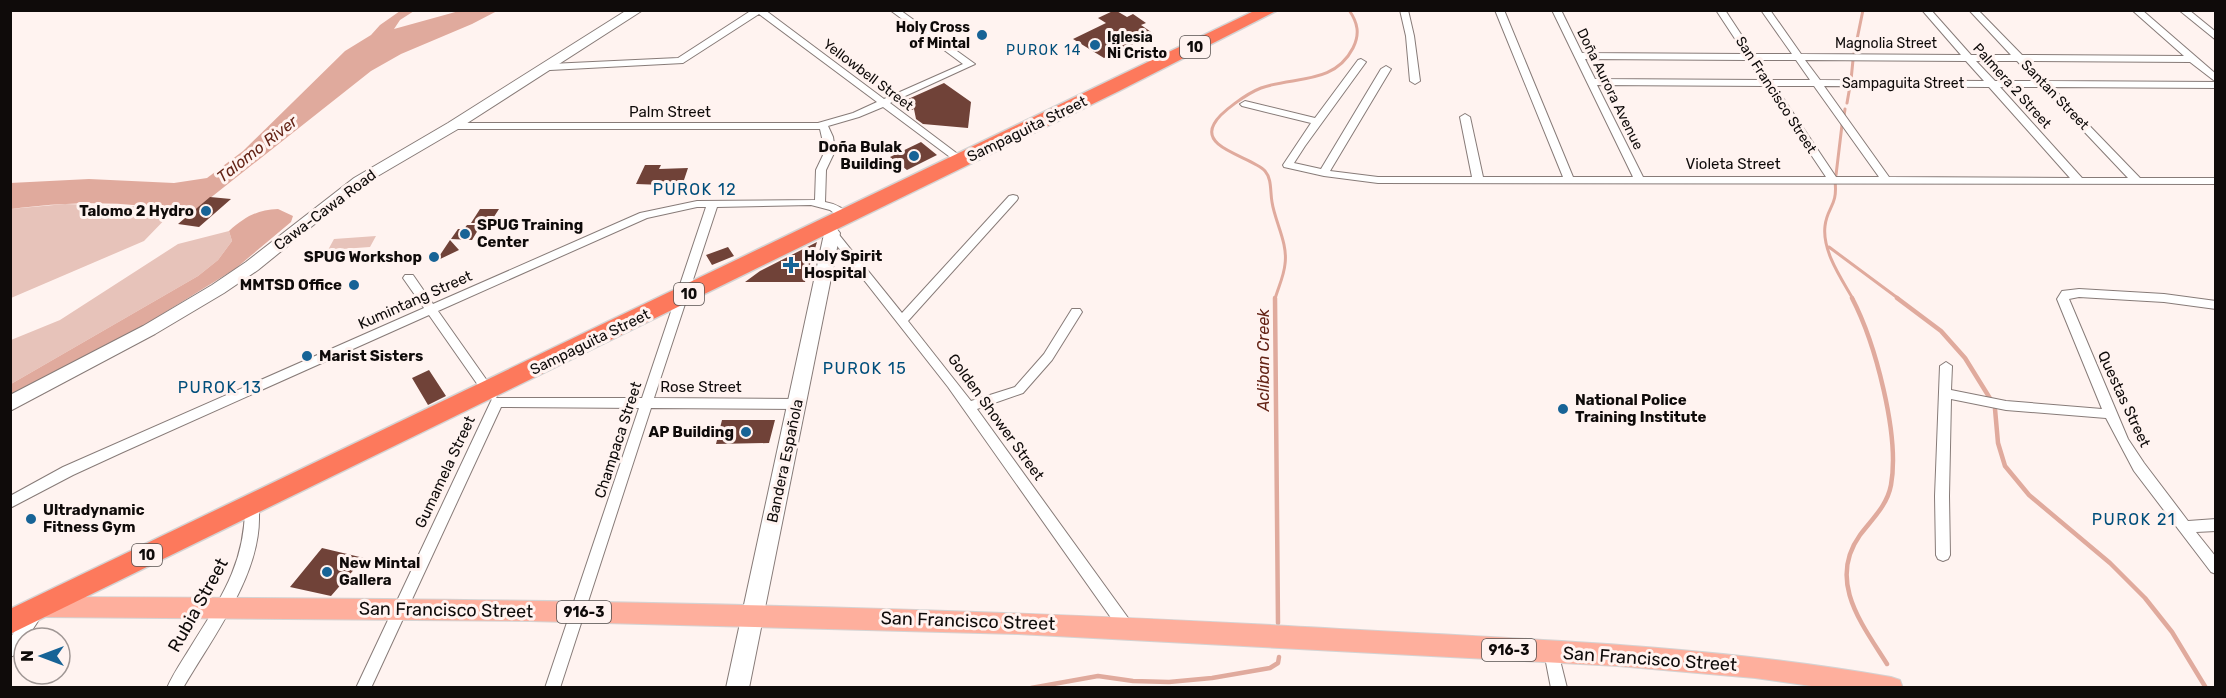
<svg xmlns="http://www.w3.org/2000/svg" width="2226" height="698" viewBox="0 0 2226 698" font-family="Rubik,sans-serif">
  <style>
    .green { fill: #e7c3ba }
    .water { fill: #e0aa9d }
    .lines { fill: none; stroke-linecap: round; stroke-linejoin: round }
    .stream-far1 { stroke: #e0aa9d; stroke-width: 3 }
    .stream { stroke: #e0aa9d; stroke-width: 4.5 }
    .building { fill: #704238 }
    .street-casing { stroke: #877b78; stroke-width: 2 }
    .secondary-casing { stroke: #877b78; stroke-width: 2 }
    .primary-casing { stroke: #d4d3d3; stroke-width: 2 }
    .highway-casing { stroke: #d4d3d3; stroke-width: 3 }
    .street { fill: #fff; fill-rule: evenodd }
    .secondary { fill: #fff; fill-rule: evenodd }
    .primary { fill: #feaf9d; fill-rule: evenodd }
    .highway { fill: #fd795c; fill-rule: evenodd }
    .poi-dot { fill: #176396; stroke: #fff3f0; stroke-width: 2 }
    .labels { text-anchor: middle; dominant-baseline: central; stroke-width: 6; stroke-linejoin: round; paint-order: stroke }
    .far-poi-label { font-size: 14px; font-weight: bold; fill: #0f0b0a; stroke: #fff3f0; text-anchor: end }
    .far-street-label { font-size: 14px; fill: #0f0b0a; stroke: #fff3f0 }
    .shield { fill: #fff3f0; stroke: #57514f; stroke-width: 1.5 }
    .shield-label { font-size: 14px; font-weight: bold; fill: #0f0b0a }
    .far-neighbourhood-label { font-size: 14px; letter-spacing: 1.5px; fill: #004e7b; stroke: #fff3f0 }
    .street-label { font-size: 15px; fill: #0f0b0a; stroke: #fff3f0 }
    .poi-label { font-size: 15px; font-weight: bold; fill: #0f0b0a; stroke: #fff3f0; text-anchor: start }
    .water-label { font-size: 16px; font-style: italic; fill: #642315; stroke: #fff3f0 }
    .neighbourhood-label { font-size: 16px; letter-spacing: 1.5px; fill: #004e7b; stroke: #fff3f0 }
    .near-street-label { font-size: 18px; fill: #0f0b0a; stroke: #fff3f0 }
  </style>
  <rect width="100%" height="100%" fill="#fff3f0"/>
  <path class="green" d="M65,204L152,207L174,210L144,241L11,298L10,209Z
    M229,231L232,241L218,260L198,276L11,384V340L60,320L178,244Z
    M376,236L370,247L328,250L334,239Z"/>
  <path class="water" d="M400,11H414L400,20L394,29L459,11H497L472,24L401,54L371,71L190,214C134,200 68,201 11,209L10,183L89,179L174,183L207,178L243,151L345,51L371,35L380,25Z
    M278,209L293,216L291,222L235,269L125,337L11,400V384L198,276L218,260L232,241L229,231C245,217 256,210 278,209Z"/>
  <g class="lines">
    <path class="stream-far1" d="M1854,54L1863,10
      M1851,80L1853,60
      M1847,103L1850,86
      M1844,116L1845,109
      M1836,175L1842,125
      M1835,181C1838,206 1827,207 1825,226C1822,251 1841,278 1853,299
      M1829,247L1899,299
      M1275,299C1278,288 1284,276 1285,264C1288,243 1275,222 1272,202C1270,191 1272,179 1265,171C1253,157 1200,149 1214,124C1220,112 1248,93 1261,88C1294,76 1334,85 1353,48C1360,34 1358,23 1349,10"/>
    <path class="stream" d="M1275,298L1278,623
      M1852,298C1875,342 1900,435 1891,485C1887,506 1872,519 1860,535C1827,581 1862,624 1887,664
      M1897,298L1941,331L1965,358L1991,400
      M1995,409L1998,443L2005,466L2029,495L2110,563L2145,598L2172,632L2206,688
      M1031,688L1098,676L1133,681L1169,682L1212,678L1270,668L1278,663L1279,657"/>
  </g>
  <path class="building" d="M1115,10L1127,17L1133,14L1146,23L1141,25L1154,34L1104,58L1073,39L1106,23L1098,18Z
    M944,83L971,102L968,128L923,124L916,119L914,109L907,112L897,104Z
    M921,142L937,155L907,170L890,157Z
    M645,165H661L659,169L688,168L681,189H662L663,185L636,184Z
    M210,197L231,199L199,227L178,224Z
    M480,209H499L490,223H471Z
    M467,225H481L472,240L451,239L458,229H464Z
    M450,240L459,250L436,261Z
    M817,242L805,282H745L760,271Z
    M728,247L734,256L712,265L706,255Z
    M429,370L446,396L428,405L412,378Z
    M722,420H775L769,443L716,444Z
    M322,548L364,558L331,596L290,587Z"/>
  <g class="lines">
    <g class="street-casing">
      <path id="street" d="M752,10H765L884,99L963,64L890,10H900L975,64L890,103L967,161L966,163H958L883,107L859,117L828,126L833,137L835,151L826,170L825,202C837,204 845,209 852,218L851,220H843L830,210L811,205L717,207L654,398L797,399L801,401L803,404L801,407L797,409L651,408L560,688H545L639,408L501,407L371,688H356L492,399L487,398L429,315L123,452L73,475L10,508V496L63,467L424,308L403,278L405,275H413L433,304L640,213L697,201L815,200L816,170L825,151L820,129H453L448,126L453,123H818L853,113L877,102L759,14L683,63L550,70L545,67L550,64L678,58ZM697,207H706L642,398H496L497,395L495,392L438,311L647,218Z
        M1400,10H1408L1414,36L1420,81L1415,84L1410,81L1406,36Z
        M1495,10H1504L1573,177H1633L1552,10H1561L1582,53L1745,54L1716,10H1725L1754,54H1792L1761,10H1770L1801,54L1961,55L1922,10H1931L1971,55H2011L1969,10H1978L2022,55L2184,56L2132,10H2142L2216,74V82L2190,62L2027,61L2047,81L2216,82V88L2052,87L2140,178H2216V184L1378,183L1324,176L1284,167L1283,165L1311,123L1242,106L1240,104L1245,101L1315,118L1358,60L1361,59L1366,62L1305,146L1294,163L1321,169L1381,69L1386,66L1391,69L1330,171L1378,177H1472L1460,117L1465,114L1470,117L1483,177H1563ZM1585,59L1748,60L1762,80L1595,79ZM1757,60H1796L1810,80H1771ZM1805,60L1966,61L1984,81L1820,80ZM1976,61H2017L2036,81H1995ZM1597,85L1765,86L1826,177H1643ZM1775,86H1814L1879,177H1836ZM1824,86L1989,87L2070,178L1889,177ZM2000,87H2042L2128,178H2082Z
        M2179,10H2189L2216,32V40Z
        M1013,195L1017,196L1018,198L1017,200L908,321L971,401L1015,387L1044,354L1072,309H1080L1082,312L1052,360L1023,393L977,409L1131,622L1133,627L1131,632L1126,633L1121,632L948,387L827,233L832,230L836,231L902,313L1009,196Z
        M2079,289L2164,294L2216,301V309L2164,302L2079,297L2069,299L2128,439L2144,463L2188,521L2216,519V531L2196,532L2216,557V574L2211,572L2134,471L2106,418L2006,410L1951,399L1949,496L1950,555L1948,559L1943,561L1938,559L1936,555L1935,496L1940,366L1946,362L1952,366L1951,390L2006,401L2102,409L2057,299L2062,291Z
        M252,498L257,499C260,505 259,511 259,517C260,576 212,638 183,688H167C173,674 182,661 190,648C221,598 246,563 245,503L247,499Z
        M37,606L42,608L44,612L27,638H24C24,646 18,655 10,657V638L32,608Z
        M1551,645L1556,647L1558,652L1567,688H1551L1544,652L1546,647Z"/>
    </g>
    <g class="secondary-casing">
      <path id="secondary" d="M627,10H643L458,129L364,184L258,270L224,293L155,334L10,411V395L143,326L212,285L246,262L354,178L448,123Z
        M827,223L833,224L840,233L749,688H726L824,234L819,228L821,224Z"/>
    </g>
    <g class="primary-casing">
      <path id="primary" d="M41,597C457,598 873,603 1288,626C1490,638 1692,642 1891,677L1900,680L1903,688H1825L1755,678L1618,666L1018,634L530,621L41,617L33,614L29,607L33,600Z"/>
    </g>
    <g class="highway-casing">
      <path id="highway" d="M1256,10H1278L1119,91L10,634V609Z"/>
    </g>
    <use href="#street" class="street"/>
    <use href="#secondary" class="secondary"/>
    <use href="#primary" class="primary"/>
    <use href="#highway" class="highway"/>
  </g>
  <g class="poi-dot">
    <circle cx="982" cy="35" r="6"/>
    <circle cx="1095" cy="45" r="6"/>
    <circle cx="914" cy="156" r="6"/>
    <circle cx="206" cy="211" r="6"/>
    <circle cx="465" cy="234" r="6"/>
    <circle cx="434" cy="257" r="6"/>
    <path d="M788 256h6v6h6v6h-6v6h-6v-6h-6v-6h6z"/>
    <circle cx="354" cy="285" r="6"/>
    <circle cx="307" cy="356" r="6"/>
    <circle cx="1563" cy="409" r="6"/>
    <circle cx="746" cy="432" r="6"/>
    <circle cx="31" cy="519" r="6"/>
    <circle cx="327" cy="572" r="6"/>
  </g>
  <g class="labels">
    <g class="far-poi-label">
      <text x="970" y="27">Holy Cross<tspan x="970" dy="16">of Mintal</tspan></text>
      <text x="1107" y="37" text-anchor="start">Iglesia<tspan x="1107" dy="16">Ni Cristo</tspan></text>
    </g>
    <g class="far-street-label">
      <text x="1886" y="43">Magnolia Street</text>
      <text transform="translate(868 75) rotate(37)">Yellowbell Street</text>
      <text x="1903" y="83">Sampaguita Street</text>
      <text transform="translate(2012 86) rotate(48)">Palmera 2 Street</text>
      <text transform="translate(1610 89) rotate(64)">Doña Aurora Avenue</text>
      <text transform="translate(1776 95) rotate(57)">San Francisco Street</text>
      <text transform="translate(2055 95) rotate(46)">Santan Street</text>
    </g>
    <g class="shield">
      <rect x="1180" y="36" width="30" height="22" rx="4.5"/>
      <rect x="674" y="283" width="30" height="22" rx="4.5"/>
      <rect x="132" y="544" width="30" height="22" rx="4.5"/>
      <rect x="557" y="601" width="54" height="22" rx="4.5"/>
      <rect x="1482" y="639" width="54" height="22" rx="4.5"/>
    </g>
    <g class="shield-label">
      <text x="1195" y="47">10</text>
      <text x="689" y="294">10</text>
      <text x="147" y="555">10</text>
      <text x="584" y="612">916-3</text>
      <text x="1509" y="650">916-3</text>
    </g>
    <g class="far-neighbourhood-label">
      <text x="1044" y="50">PUROK 14</text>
    </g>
    <g class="street-label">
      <text x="670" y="112">Palm Street</text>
      <text transform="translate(1027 129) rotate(-26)">Sampaguita Street</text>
      <text x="1733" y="164">Violeta Street</text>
      <text transform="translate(325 210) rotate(-37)">Cawa-Cawa Road</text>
      <text transform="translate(415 300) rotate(-24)">Kumintang Street</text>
      <text transform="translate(590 342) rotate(-26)">Sampaguita Street</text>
      <text x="701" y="387">Rose Street</text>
      <text transform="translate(2124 399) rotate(65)">Questas Street</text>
      <text transform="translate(996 417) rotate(54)">Golden Shower Street</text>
      <text transform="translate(618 440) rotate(-72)">Champaca Street</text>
      <text transform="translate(785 461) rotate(-78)">Bandera Española</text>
      <text transform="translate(445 472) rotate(-65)">Gumamela Street</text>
    </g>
    <g class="poi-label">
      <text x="902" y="147" text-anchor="end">Doña Bulak<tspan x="902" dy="17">Building</tspan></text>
      <text x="194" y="211" text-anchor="end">Talomo 2 Hydro</text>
      <text x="477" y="225">SPUG Training<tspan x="477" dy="17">Center</tspan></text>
      <text x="804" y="256">Holy Spirit<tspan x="804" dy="17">Hospital</tspan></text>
      <text x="422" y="257" text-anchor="end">SPUG Workshop</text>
      <text x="342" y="285" text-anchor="end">MMTSD Office</text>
      <text x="319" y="356">Marist Sisters</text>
      <text x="1575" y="400">National Police<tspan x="1575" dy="17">Training Institute</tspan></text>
      <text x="734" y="432" text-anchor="end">AP Building</text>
      <text x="43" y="510">Ultradynamic<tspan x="43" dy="17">Fitness Gym</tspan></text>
      <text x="339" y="563">New Mintal<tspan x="339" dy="17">Gallera</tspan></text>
    </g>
    <g class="water-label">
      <text transform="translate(257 149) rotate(-38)">Talomo River</text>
      <text transform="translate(1263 360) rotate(-90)">Acliban Creek</text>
    </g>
    <g class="neighbourhood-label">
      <text x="695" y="189">PUROK 12</text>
      <text x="865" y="368">PUROK 15</text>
      <text x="220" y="387">PUROK 13</text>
      <text x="2134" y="519">PUROK 21</text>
    </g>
    <g class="near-street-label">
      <text transform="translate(198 605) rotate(-61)">Rubia Street</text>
      <text transform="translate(446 610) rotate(1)">San Francisco Street</text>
      <text transform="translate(968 621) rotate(2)">San Francisco Street</text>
      <text transform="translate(1650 659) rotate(4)">San Francisco Street</text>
    </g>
  </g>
  <rect width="2226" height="698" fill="none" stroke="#0f0b0a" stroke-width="24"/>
  <g transform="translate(42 656) rotate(270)"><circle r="28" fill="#fff3f0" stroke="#9f9694" stroke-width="1.5"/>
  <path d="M0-4.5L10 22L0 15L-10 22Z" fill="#176396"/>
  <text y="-9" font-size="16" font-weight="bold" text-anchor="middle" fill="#0f0b0a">N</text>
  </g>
</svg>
